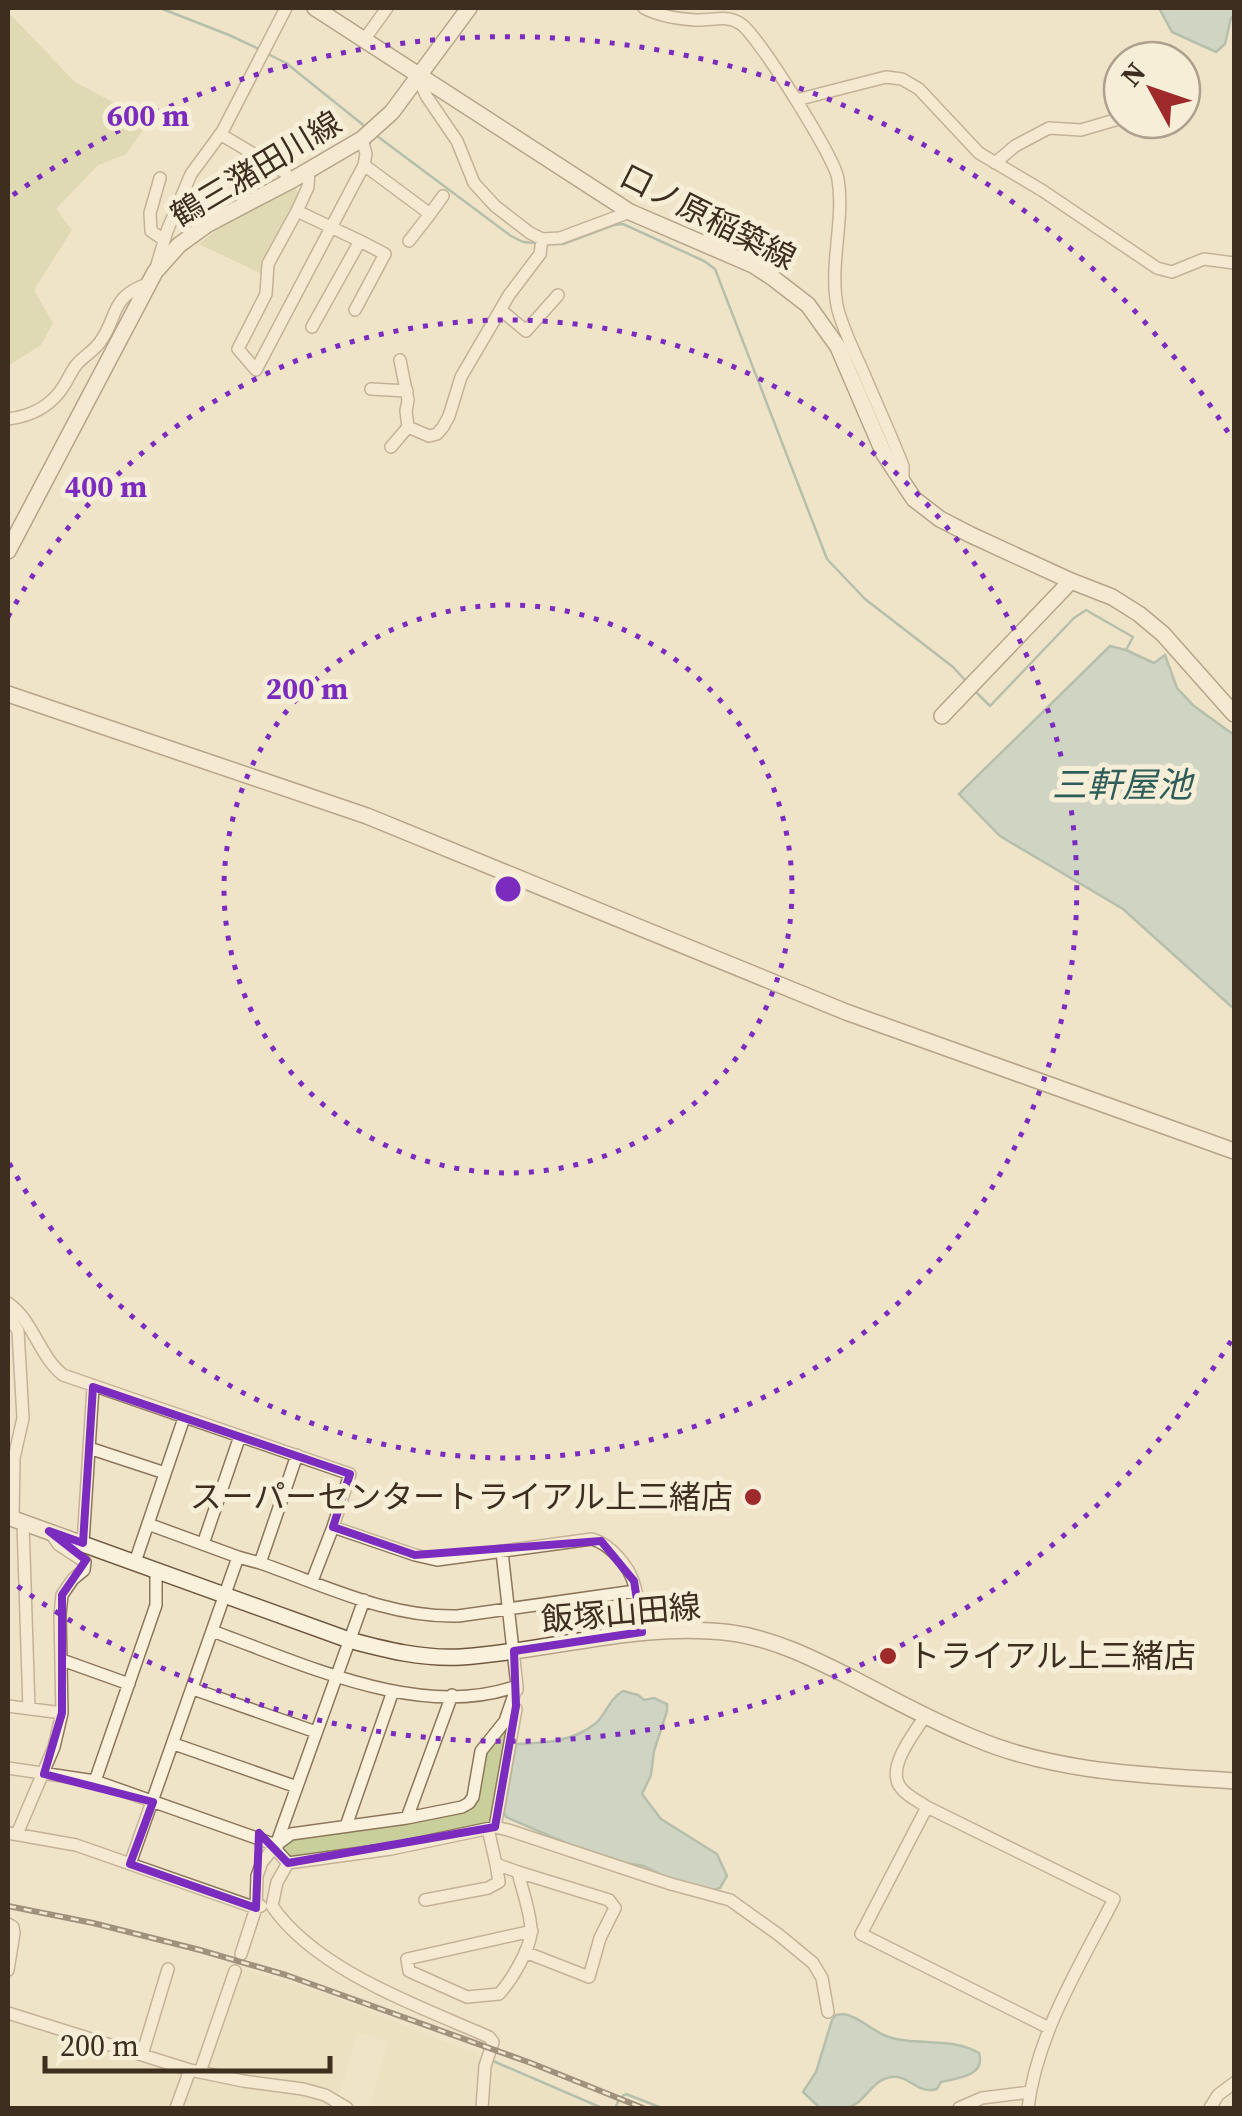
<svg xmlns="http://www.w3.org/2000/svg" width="1242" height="2116" viewBox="0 0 1242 2116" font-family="'Source Serif 4','Noto Sans JP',serif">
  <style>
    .farmland { fill: #e6deb5 }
    .green { fill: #c9cf9b }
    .water { fill: #a9c4bc; stroke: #6f938a; stroke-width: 2.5 }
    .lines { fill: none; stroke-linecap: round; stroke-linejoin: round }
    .stream { stroke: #6f938a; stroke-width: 2.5 }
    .street-casing { stroke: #8d765c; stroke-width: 14 }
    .secondary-casing { stroke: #6f573f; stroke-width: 18 }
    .street { stroke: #faf1dc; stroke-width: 11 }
    .secondary { stroke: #faf1dc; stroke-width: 15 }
    .rail-casing { stroke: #3d2e20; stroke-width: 6 }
    .rail { stroke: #f7eed8; stroke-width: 2.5; stroke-dasharray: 8; stroke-linecap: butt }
    .marked { fill: none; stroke: #7b2cbf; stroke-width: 8; stroke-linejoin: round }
    .ring { fill: none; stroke: #7b2cbf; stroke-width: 5; stroke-dasharray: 5 10 }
    .poi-dot { fill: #9e2a2b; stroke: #f7eed8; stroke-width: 4 }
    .labels { text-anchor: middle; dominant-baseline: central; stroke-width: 10; stroke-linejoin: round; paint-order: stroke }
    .street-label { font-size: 32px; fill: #3d2e20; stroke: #f7eed8 }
    .poi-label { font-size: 32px; fill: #3d2e20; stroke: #f7eed8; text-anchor: end }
    .water-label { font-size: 35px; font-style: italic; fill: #2f5d5a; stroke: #f7eed8 }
    .centre { fill: #7b2cbf; stroke: #f7eed8; stroke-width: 5 }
    .ring-label { font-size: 30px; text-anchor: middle; font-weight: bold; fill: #7b2cbf; stroke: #f7eed8; stroke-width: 10; stroke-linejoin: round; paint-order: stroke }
  </style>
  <rect width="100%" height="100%" fill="#f0e4c8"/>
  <path class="farmland" d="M242,1969L329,1995L477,2055L594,2108H369L388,2042L358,2032L338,2098L204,2068Z
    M8,2020L184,2074L279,2093L301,2094L322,2101L334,2108H8Z"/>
  <path class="green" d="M8,12L75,82L126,109L147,125L125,155L98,165L56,209L72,230L34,290L53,323L41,345L8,366Z
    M295,184L298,194L296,201L262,263V274L199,244L227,221Z
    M502,1730L507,1731L493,1819L487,1825L390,1846L294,1858L282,1851V1847L287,1839L468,1809L484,1754Z"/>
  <path class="water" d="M1159,8H1234V16L1231,18L1225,44L1216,52L1172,32Z
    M1110,646L1126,650L1154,663L1165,655L1177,688L1194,706L1234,735V1009L1123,909L1000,836L959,794Z
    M623,1691L638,1695L644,1700L654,1698L667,1704V1711L654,1751L651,1775L642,1794L661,1819L717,1854L727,1876L720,1888L713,1890L669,1879L644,1866L626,1863L566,1843L506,1817L504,1813L516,1744C545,1743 573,1742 596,1723C607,1713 609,1699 623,1691Z
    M844,2014C860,2017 871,2030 886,2036C915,2047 950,2036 979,2053C986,2076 958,2078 941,2082L937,2089C918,2095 910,2075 892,2077C870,2079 866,2105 845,2108C837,2110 827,2108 820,2108L803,2092L816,2072L832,2020L836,2015Z"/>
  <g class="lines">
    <path class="stream" d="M160,8L229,35L259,49
      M266,53L286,63L367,128
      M377,136L511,236L523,242L535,243
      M548,244H563L614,225L623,224L704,261L715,269L827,559L865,599L953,667L966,681
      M974,690L990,706L1074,618L1086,610L1133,637L1126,650
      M493,2061L602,2108
      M621,2097L626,2094L662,2108
      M615,2108L618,2102"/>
    <g class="street-casing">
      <path id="street" d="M644,8C659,16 679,19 696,20C712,21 727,14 741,24C759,37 835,158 838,179C845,222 828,267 838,310C844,332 855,353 864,374C877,405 891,435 903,466V482
        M364,40L387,8
        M417,76L427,97L457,141L474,183L495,206L530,233L542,239
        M796,100L886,77L902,79L919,89L979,153L1043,191L1157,268L1172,272L1204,259L1234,263
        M220,134L284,172L292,180
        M995,163L1015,146L1049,128L1081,130L1122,118
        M364,165L430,214L409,241
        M160,178L150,213L151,231L164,240
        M297,211L308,187L309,170
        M430,214L443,196
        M156,268L167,231L191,174L222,132L286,8
        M355,310L385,254L360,241
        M501,310L526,331L558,295
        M312,327L360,241L297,211L268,264L266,294L238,349L256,370L364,165L366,154L362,139
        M400,360L408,400L406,411L408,427L429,436L437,434L443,427L449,416L461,377L509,295L540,254L542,239L560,238L630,212
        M371,389L407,391
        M8,419C33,416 52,406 65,384C69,377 72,370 77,364C84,356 94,351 100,342C119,316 109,298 147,284
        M391,447L408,427
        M8,1303C33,1320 39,1356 63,1375L350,1474L333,1527L415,1555L437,1560L592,1539C610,1544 629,1566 634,1584C639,1599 639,1617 642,1632
        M8,1315L18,1331L23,1418L14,1458L13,1519
        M89,1448L165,1473
        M23,1523L29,1709
        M148,1524L238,1557
        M83,1543L93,1387
        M203,1544L240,1436
        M135,1562L184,1418
        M260,1563C324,1585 389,1618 458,1616L635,1591
        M312,1581L333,1527
        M212,1631C304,1664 420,1721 517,1686V1690
        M62,1660L129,1684
        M193,1689L316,1732
        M8,1706L62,1713
        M925,1716C914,1734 885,1768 901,1788C907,1796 918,1801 927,1807L1114,1899C1080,1966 1037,2033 1028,2108
        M174,1744L297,1787
        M8,1768L95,1781L276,1845L278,1852L288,1863
        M95,1781L156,1605V1569
        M927,1807L861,1934L1049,2028
        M407,1818L452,1695
        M346,1826L393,1691
        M495,1827L516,1709
        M488,1829L496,1864L518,1872C522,1890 530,1910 531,1929C532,1947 511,1981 499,1994L467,1997L409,1971L407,1959L532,1931
        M8,1833L76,1845L256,1908L261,1906
        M17,1834L54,1747L62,1713L60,1614L62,1595L73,1579L84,1570L85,1562L59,1545L50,1532
        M276,1845L364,1600
        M130,1864L238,1557L260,1563L297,1455
        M518,1872L609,1900L615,1908L600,1938L589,1977L525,1952
        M425,1900L488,1888L499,1882L496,1864
        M8,1924L13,1927L14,1933L8,1970
        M241,1954L256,1908L257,1876L262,1862L276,1845L291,1834L407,1818L462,1807L469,1803L473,1797L481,1751L505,1721L517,1686L502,1552
        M8,2013L190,2070L243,2081L303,2089L325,2095L347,2108
        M142,2055L168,1969
        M200,2072L235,1971
        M176,2108L190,2070
        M482,2108L485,2066L493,2042L489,2037C419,2006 317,1971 272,1906L277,1882L288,1863L391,1849L495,1827L508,1830L671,1884L730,1900L779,1935L813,1963L822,1978L828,2012
        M959,2108L982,2098L1030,2092
        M1210,2108L1218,2095L1234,2083"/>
    </g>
    <g class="secondary-casing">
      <path id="secondary" d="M315,8L630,212L753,265L773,278L808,305L838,347L884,454L914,499L940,519L971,535L1071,581L1112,597L1139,614L1163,634L1234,714
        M8,551L155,272L179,245L208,224L292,180L362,139L392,112L469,8
        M8,694L367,816L846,1012L1234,1151
        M942,716L1071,581
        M8,1517L349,1640C386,1650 422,1659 461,1657C551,1651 641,1621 732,1633C775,1639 814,1659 852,1678C892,1699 932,1721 974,1738C1056,1773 1147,1775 1234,1781"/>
    </g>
    <use href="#street" class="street"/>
    <use href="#secondary" class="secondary"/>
    <g class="rail-casing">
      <path id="rail" d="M8,1906L93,1923L200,1950L286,1975L531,2063L643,2108"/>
    </g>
    <use href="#rail" class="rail"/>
  </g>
  <path d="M0 0H1242V2116H0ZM93,1387L350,1474L333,1527L415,1555L601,1541L634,1581L642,1632L514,1651L516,1706L495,1827L288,1863L259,1833L256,1908L130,1864L153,1802L44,1774L62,1713V1595L86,1560L49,1531L83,1543Z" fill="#f0e4c8" fill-opacity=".55" fill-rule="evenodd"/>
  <path class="marked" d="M93,1387L350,1474L333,1527L415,1555L601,1541L634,1581L642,1632L514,1651L516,1706L495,1827L288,1863L259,1833L256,1908L130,1864L153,1802L44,1774L62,1713V1595L86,1560L49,1531L83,1543Z"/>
  <g class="ring">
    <circle cx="508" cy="889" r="284"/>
    <path d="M8 617A569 569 0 1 1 8 1161"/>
    <path d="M1231 1341A853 853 0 0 1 13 1583M13 195A853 853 0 0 1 1231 437"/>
  </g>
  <g class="poi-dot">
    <circle cx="753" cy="1497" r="10"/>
    <circle cx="888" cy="1656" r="10"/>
  </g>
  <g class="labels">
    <g class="street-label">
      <text transform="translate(256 169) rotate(-31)">鶴三潴田川線</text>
      <text transform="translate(708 217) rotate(27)">口ノ原稲築線</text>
      <text transform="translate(621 1613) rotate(-5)">飯塚山田線</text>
    </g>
    <g class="poi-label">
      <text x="733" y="1497">スーパーセンタートライアル上三緒店</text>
      <text x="908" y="1656" text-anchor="start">トライアル上三緒店</text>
    </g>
    <g class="water-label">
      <text x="1122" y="785">三軒屋池</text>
    </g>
  </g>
  <circle cx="508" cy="889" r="15" class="centre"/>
  <g class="ring-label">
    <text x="148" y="126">600 m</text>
    <text x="106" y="497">400 m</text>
    <text x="307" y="699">200 m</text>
  </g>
  <rect width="1242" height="2116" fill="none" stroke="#3d2e20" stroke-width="20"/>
  <g transform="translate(1152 90) rotate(310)"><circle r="48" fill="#f7eed8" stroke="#ada18e" stroke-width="2.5"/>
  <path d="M0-8L18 38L0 25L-18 38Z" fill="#9e2a2b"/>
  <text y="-15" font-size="28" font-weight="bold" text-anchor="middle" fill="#3d2e20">N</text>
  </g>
  <path d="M45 2056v15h285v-15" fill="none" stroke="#3d2e20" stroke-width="5"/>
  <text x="60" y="2056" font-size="30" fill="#3d2e20" stroke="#f7eed8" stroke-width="8" paint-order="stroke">200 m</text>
</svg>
